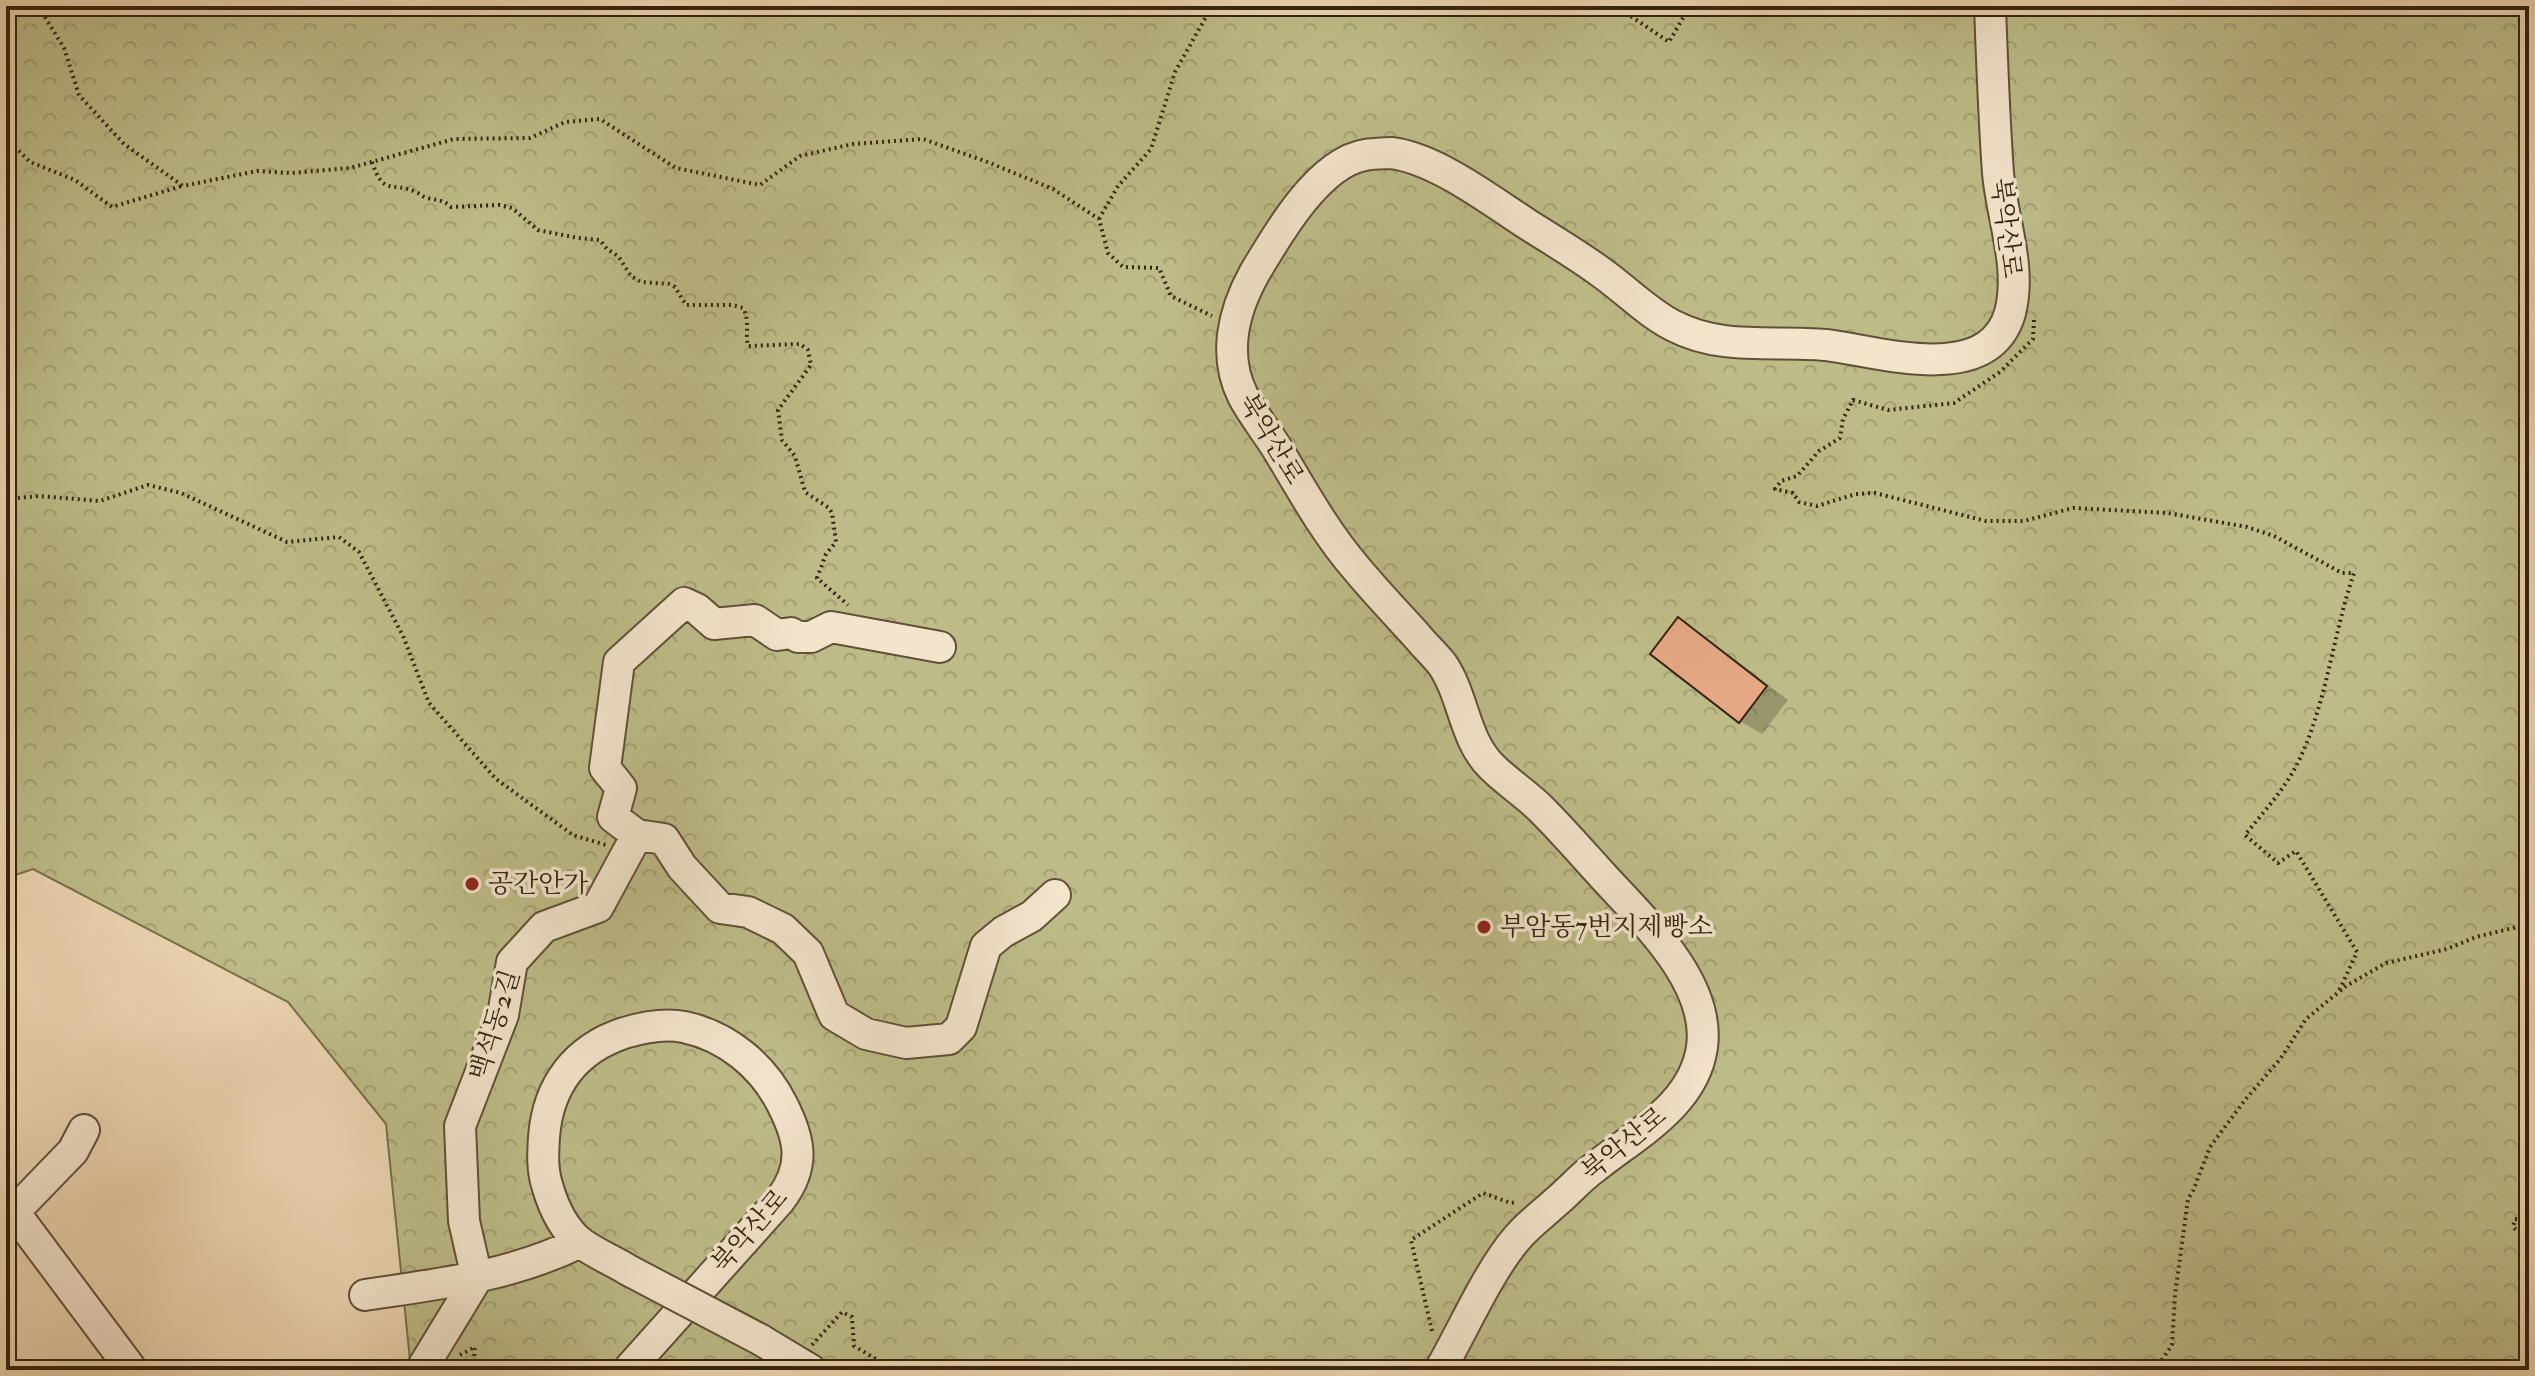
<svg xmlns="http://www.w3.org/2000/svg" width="2535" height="1376" viewBox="0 0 2535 1376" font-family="'IM FELL Double Pica','Noto Serif KR',serif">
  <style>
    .forest { fill: url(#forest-crowns); stroke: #78704c; stroke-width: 2 }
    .shadow { fill: #0003 }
    .building { fill: #e5a784; stroke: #34240f; stroke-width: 2 }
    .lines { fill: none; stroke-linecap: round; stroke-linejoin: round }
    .minor-casing { stroke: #625038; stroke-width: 34 }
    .path { stroke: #34240f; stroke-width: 4; stroke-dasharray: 2 4; stroke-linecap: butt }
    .minor { stroke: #f3e4cc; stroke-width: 30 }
    .minor-bridge-casing { stroke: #625038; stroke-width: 34; stroke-linecap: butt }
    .minor-bridge { stroke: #f3e4cc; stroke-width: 30 }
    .poi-dot { fill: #8f2418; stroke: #f3e4cc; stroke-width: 3 }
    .labels { text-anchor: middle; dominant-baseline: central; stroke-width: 7; stroke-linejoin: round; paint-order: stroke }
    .street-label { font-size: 26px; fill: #34240f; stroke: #f3e4cc }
    .poi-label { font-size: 26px; fill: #34240f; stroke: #f3e4cc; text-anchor: start }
  </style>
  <defs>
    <pattern id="forest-crowns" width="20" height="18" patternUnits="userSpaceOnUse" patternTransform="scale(2)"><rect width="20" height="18" fill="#bdbc88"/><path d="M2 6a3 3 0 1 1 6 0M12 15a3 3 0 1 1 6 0" fill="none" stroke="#a3a174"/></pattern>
  </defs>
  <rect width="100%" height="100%" fill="#ecd5b1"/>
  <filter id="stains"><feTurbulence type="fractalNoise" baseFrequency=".0025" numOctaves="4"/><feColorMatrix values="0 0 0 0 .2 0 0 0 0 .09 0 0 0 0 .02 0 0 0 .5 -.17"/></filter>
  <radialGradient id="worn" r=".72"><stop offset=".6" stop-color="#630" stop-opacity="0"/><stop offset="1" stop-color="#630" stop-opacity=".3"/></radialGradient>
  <path class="forest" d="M6,6H2529V1370H411L386,1124L288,1002L33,869L6,878Z"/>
  <path class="shadow" d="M1678,620L1700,633L1788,700L1762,734L1740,721Z"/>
  <path class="building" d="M1678,617L1767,686L1739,723L1650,654Z"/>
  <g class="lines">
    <g class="minor-casing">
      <path id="minor" d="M637,835L613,817L621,788L605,768L619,662L684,603L697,609L714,624L755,620L777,635L791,633L798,637H811L831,627L940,647
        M6,1206L14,1212L132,1370
        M14,1212L73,1151L84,1130
        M365,1295C438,1284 513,1276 580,1242
        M761,1340L811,1370
        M421,1370L477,1278L464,1221L460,1126L503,1015L512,962L544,927L598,907L637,835L664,839L682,867L720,908L748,912L783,929L808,953L834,1015L866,1034L906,1043L949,1039L961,1027L986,946L1003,932L1032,916L1055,895
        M628,1370L780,1200C806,1166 800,1139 782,1104C763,1066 727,1036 684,1027C664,1023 644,1027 624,1033C576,1049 548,1085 544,1137C543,1153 542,1169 547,1185C553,1206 563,1229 581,1243C595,1253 613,1261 628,1270
        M1440,1370C1463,1330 1489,1270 1518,1237C1529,1224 1543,1214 1556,1202C1569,1191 1580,1178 1594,1168C1635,1135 1694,1105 1702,1047C1711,982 1642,919 1602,875C1582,853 1562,830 1541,809C1526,794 1507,782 1492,767C1464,740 1464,696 1442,664C1434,654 1424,645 1416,635C1396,613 1375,591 1356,568C1325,532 1302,490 1278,450C1267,432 1253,415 1243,396C1223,356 1233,312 1254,274C1277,235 1318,163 1365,155C1369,154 1386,153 1391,153C1435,158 1490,200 1527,224C1552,240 1578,255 1602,273C1626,290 1648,313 1674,326C1722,351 1774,340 1826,345C1878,351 1988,388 2010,313C2022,267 2002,219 1998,173C1994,117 1992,62 1990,6"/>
    </g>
    <path class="path" d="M31,6L43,14L64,48L79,95L124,144L183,186L257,171L291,173L350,168L454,139L530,138L565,122L600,119L676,168L760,185L800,156L853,144L923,139L985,161L1053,189L1099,219L1108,253L1123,267L1159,268L1171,296L1212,316
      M1616,6L1669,42L1690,6
      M6,138L30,162L75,180L112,207L182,186
      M372,162C384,197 391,181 416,192C420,194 423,197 427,198C436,200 444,200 451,207L500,205L512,208L538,230L578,238L600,240L607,249L618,256L631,276L641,282L669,284L675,287L686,305H732L743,308C750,320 745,332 748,346L800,344L808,350L811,365L778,410L782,440L795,456L805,492L829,508L832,513L836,542L826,554L817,578L848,605
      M1099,219L1118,186L1151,149L1175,72L1212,6
      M2034,320L2033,339L2000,372L1954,403L1888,410L1853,400L1843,419L1840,438L1819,451L1797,476L1781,481L1775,489L1793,493L1799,502L1817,506L1856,494L1875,493L1986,521H2024L2073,508L2168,513L2247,527L2274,536L2342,573H2354C2332,637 2326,711 2294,770C2281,793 2262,814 2245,835L2278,863L2296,851L2357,952L2339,991
      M6,499L39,496L100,501L148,485L181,493L287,542L339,537L359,552L403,636L429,703L496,779L573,835L606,845
      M2529,1220L2515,1219L2513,1227L2523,1236L2529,1258
      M2529,1266L2523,1294L2529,1316
      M1432,1331L1411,1240L1483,1193L1511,1203L1517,1202
      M812,1345L842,1312L852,1317L854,1346L895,1370
      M460,1355L475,1347L473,1370
      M1210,1370L1215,1366L1221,1370
      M2155,1370L2172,1345L2175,1295L2188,1199L2193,1191L2210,1147L2245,1100L2281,1058L2306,1019L2346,986L2386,963L2447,949L2476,937L2517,927H2529
      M2511,1370L2529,1351"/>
    <use href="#minor" class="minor"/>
    <g class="minor-bridge-casing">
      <path id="minor-bridge" d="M628,1270L761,1340"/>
    </g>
    <use href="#minor-bridge" class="minor-bridge"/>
  </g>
  <g class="poi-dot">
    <circle cx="472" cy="884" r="8"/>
    <circle cx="1484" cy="927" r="8"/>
  </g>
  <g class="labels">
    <g class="street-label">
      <text transform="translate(2006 228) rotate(83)">북악산로</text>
      <text transform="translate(1271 439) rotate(59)">북악산로</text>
      <text transform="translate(495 1025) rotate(-73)">백석동2길</text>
      <text transform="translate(1624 1144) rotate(-39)">북악산로</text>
      <text transform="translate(750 1231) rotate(-49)">북악산로</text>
    </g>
    <g class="poi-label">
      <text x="488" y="884">공간안가</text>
      <text x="1500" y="927">부암동7번지제빵소</text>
    </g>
  </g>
  <rect width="2535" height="1376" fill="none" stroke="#ecd5b1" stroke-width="32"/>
  <rect x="8" y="8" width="2519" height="1360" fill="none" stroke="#34240f" stroke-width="4"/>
  <rect x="16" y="16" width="2503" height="1344" fill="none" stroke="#34240f" stroke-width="2"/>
  <rect width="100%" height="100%" filter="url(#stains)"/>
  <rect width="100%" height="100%" fill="url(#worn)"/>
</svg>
